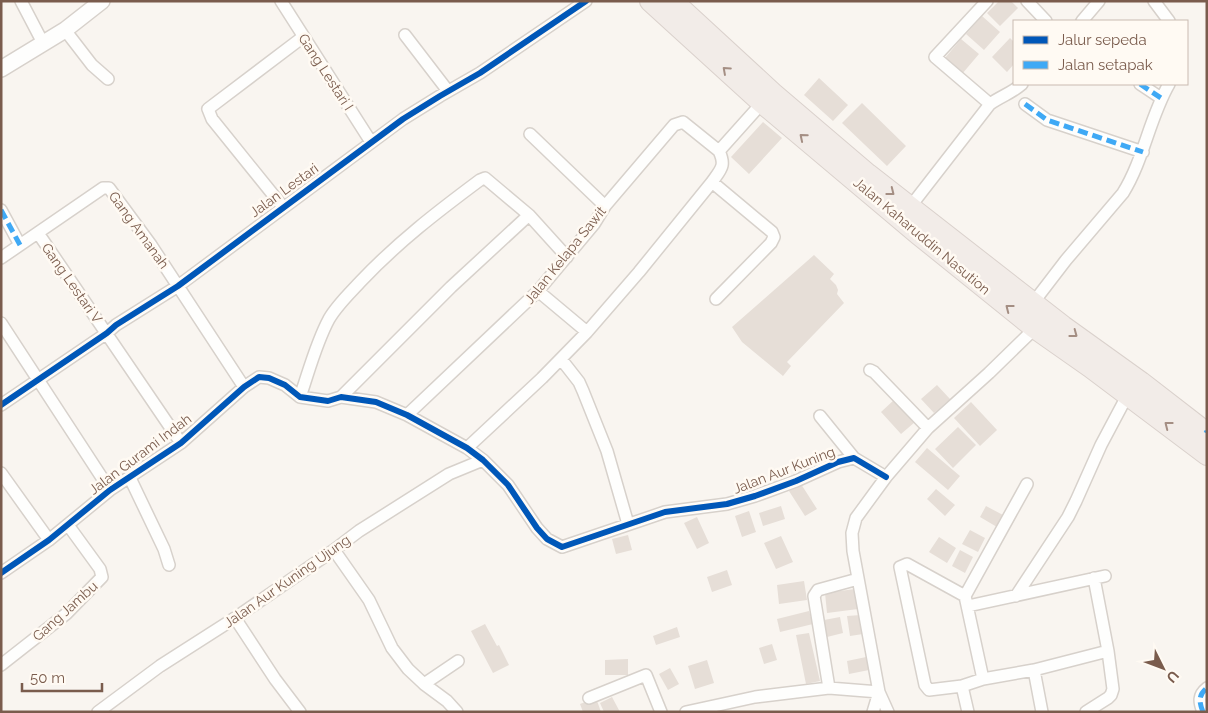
<svg xmlns="http://www.w3.org/2000/svg" width="1208" height="713" viewBox="0 0 1208 713" font-family="Raleway,sans-serif">
  <style>
    .building { fill: #e6ded7 }
    .lines { fill: none; stroke-linecap: round; stroke-linejoin: round }
    .minor-casing { stroke: #d7d1cb; stroke-width: 14 }
    .tertiary-casing { stroke: #d7d1cb; stroke-width: 18 }
    .trunk-casing { stroke: #dad1cc; stroke-width: 22 }
    .minor { stroke: #fefefd; stroke-width: 11 }
    .tertiary { stroke: #fefefd; stroke-width: 15 }
    .trunk { stroke: #f2ece8; stroke-width: 20 }
    .quiet { stroke: #3fa9f5; stroke-width: 5; stroke-dasharray: 10 5; stroke-linecap: butt }
    .cycleway-casing { stroke: #fffaf3; stroke-width: 9 }
    .cycleway { stroke: #0057b8; stroke-width: 6 }
    .oneway { stroke: #a48e83 }
    .labels { text-anchor: middle; dominant-baseline: central; stroke-width: 5; stroke-linejoin: round; paint-order: stroke }
    .street-label { font-size: 14px; fill: #7a5c4d; stroke: #fffaf3 }
  </style>
  <rect width="100%" height="100%" fill="#f9f5f0"/>
  <path class="building" d="M999,1H1011L1018,8L1000,26L987,13Z
    M982,16L1000,32L984,50L966,34Z
    M1010,38L1014,42V64L1007,72L992,57Z
    M961,39L979,54L962,74L945,58Z
    M819,78L848,105L833,121L804,95Z
    M862,103L906,146L887,166L842,123Z
    M763,122L782,138L749,174L731,157Z
    M814,255L834,274L830,279L836,285L838,290L837,294L844,303L787,362L791,366L783,376L742,342L732,327Z
    M937,385L950,399L934,413L921,399Z
    M895,399L915,422L901,434L881,412Z
    M971,402L997,430L980,446L954,418Z
    M958,427L976,445L953,468L935,449Z
    M927,448L960,476L948,490L915,462Z
    M801,484L817,509L805,516L789,491Z
    M936,489L955,505L945,516L927,499Z
    M781,506L785,519L763,526L759,513Z
    M986,506L1003,515L997,527L980,517Z
    M749,511L756,532L742,537L735,516Z
    M697,517L709,543L697,549L684,523Z
    M970,530L985,538L978,552L962,544Z
    M628,535L632,550L616,554L612,539Z
    M781,536L793,562L776,569L764,543Z
    M939,537L956,548L947,563L929,552Z
    M960,550L973,557L965,573L952,566Z
    M727,570L732,585L712,592L707,577Z
    M804,581L807,600L779,604L777,585Z
    M855,589L858,609L827,613L825,593Z
    M809,611L813,624L780,632L777,619Z
    M861,615L863,634L850,636L847,616Z
    M840,617L843,633L827,637L824,620Z
    M485,624L497,646L499,645L509,665L493,673L471,631Z
    M677,627L680,637L656,645L653,636Z
    M809,633L820,681L806,684L796,635Z
    M772,644L777,660L764,664L759,648Z
    M871,656L874,669L849,674L847,661Z
    M628,659V675H605V660Z
    M707,660L714,683L695,689L688,666Z
    M670,668L679,684L668,690L659,674Z
    M612,697L620,712H604L600,703Z
    M596,698L601,712H583L580,704Z"/>
  <g class="lines">
    <g class="minor-casing">
      <path id="minor" d="M21,1L43,43
        M281,1L371,142
        M987,1L935,57L990,104
        M1027,1L1046,21
        M1154,1L1169,21
        M1082,21L1099,1
        M65,30L92,65L108,79
        M405,35L448,91
        M1140,84L1161,98
        M1025,104L1047,120L1143,152
        M530,134L605,206
        M712,182L772,232L774,237L771,243L716,299
        M283,207L212,119L208,109L303,37
        M910,207L990,104C1001,96 1012,93 1022,84
        M1,210L20,245
        M38,233L181,443
        M1,258L103,188H109L151,245L244,387
        M538,291L587,332
        M1033,303L1066,260L1123,193C1144,159 1149,119 1169,84
        M1,323L110,490
        M561,359L579,382L583,391L607,451L628,524
        M870,370L874,372L928,428
        M300,397C309,371 316,343 329,319C337,305 350,293 361,281C398,242 437,212 480,180L485,178L529,215L567,257
        M341,397L451,287L529,215
        M1,405L107,333L116,325L178,286L403,119L440,96L480,73L586,1
        M407,415L538,291L594,224L605,206L674,125L683,122L719,151
        M820,416L854,458
        M467,448L542,378L587,332L639,272L712,182C721,169 726,166 719,151L762,103
        M1,473L49,540
        M130,478L164,549L169,565
        M334,550L369,600L392,648L408,669L424,684L458,661
        M1,573L49,540L110,490L181,443L244,387L259,377L269,378L285,385L300,397L328,401L341,397L376,402L407,415L467,448L483,460L508,485L537,528L547,539L562,547L665,512L727,504L755,496L796,481L838,462L854,458L886,477
        M965,596L907,564L900,567L925,685L929,690L962,686L983,679L1034,670L1108,651
        M1016,596L1068,517L1076,501L1101,445L1127,396
        M968,606L1105,576
        M235,618L275,679L300,712
        M1,665L66,614L102,577L100,569L68,525
        M1034,670L1042,712
        M983,679L965,596L1027,484
        M424,684L447,701L457,712
        M962,686L968,712
        M829,688L814,596L818,590L858,579
        M589,698L646,675L661,712
        M98,712L160,666L235,618L334,550L359,531L449,474L483,460
        M686,712L755,697L829,688L879,692L888,712
        M873,712L879,692L853,551L852,533L856,518L886,477L928,428L989,373L1028,335L1033,327
        M1086,712L1108,698L1111,695L1113,689L1108,651L1094,578
        M1203,712C1199,702 1198,695 1207,688"/>
    </g>
    <g class="tertiary-casing">
      <path id="tertiary" d="M1,69L65,30L102,1"/>
    </g>
    <g class="trunk-casing">
      <path id="trunk" d="M650,1L762,103L919,235L1033,327L1090,367L1207,455
        M673,1L773,93L868,174L1063,326L1141,382L1207,433"/>
    </g>
    <use href="#minor" class="minor"/>
    <use href="#tertiary" class="tertiary"/>
    <use href="#trunk" class="trunk"/>
    <path class="quiet" d="M1140,84L1161,98
      M1025,104L1047,120L1143,152
      M1,210L20,245
      M1206,433L1207,431
      M1203,712C1199,702 1198,695 1207,688"/>
    <g class="cycleway-casing">
      <path id="cycleway" d="M1,405L107,333L116,325L178,286L403,119L440,96L480,73L586,1
        M1,573L49,540L110,490L181,443L244,387L259,377L269,378L285,385L300,397L328,401L341,397L376,402L407,415L467,448L483,460L508,485L537,528L547,539L562,547L665,512L727,504L755,496L796,481L838,462L854,458L886,477"/>
    </g>
    <use href="#cycleway" class="cycleway"/>
  </g>
  <defs><path id="oneway-chevron" d="M-2-3.5L2.5 0L-2 3.5" fill="none" stroke-width="1.6" stroke-linecap="round" stroke-linejoin="round" transform="scale(1.25)"/></defs>
  <g class="oneway">
    <use href="#oneway-chevron" transform="translate(726 70) rotate(-138)"/>
    <use href="#oneway-chevron" transform="translate(803 137) rotate(-140)"/>
    <use href="#oneway-chevron" transform="translate(891 192) rotate(38)"/>
    <use href="#oneway-chevron" transform="translate(1009 308) rotate(-142)"/>
    <use href="#oneway-chevron" transform="translate(1074 334) rotate(37)"/>
    <use href="#oneway-chevron" transform="translate(1168 425) rotate(-142)"/>
  </g>
  <g class="labels">
    <g class="street-label">
      <text transform="translate(326 72) rotate(57)">Gang Lestari I</text>
      <text transform="translate(284 190) rotate(-36)">Jalan Lestari</text>
      <text transform="translate(139 230) rotate(54)">Gang Amanah</text>
      <text transform="translate(922 236) rotate(40)">Jalan Kaharuddin Nasution</text>
      <text transform="translate(565 255) rotate(-51)">Jalan Kelapa Sawit</text>
      <text transform="translate(72 283) rotate(55)">Gang Lestari V</text>
      <text transform="translate(140 454) rotate(-37)">Jalan Gurami Indah</text>
      <text transform="translate(784 470) rotate(-21)">Jalan Aur Kuning</text>
      <text transform="translate(287 581) rotate(-35)">Jalan Aur Kuning Ujung</text>
      <text transform="translate(65 611) rotate(-42)">Gang Jambu</text>
    </g>
  </g>
  <rect width="1208" height="713" fill="none" stroke="#7a5c4d" stroke-width="5"/>
  <rect x="1013" y="20" width="175" height="65" fill="#fffaf3" stroke="#cabbb1"/>
  <rect x="1023" y="36" width="25" height="8" fill="#0057b8" stroke="#cabbb1"/>
  <text x="1058" y="45" font-size="15" fill="#7a5c4d">Jalur sepeda</text>
  <rect x="1023" y="61" width="25" height="8" fill="#3fa9f5" stroke="#cabbb1"/>
  <text x="1058" y="70" font-size="15" fill="#7a5c4d">Jalan setapak</text>
  <g transform="translate(1163 668) rotate(132)" stroke="#fffaf3" stroke-width="4" paint-order="stroke">
  <path d="M0-4L9 19L0 12L-9 19Z" fill="#7a5c4d"/>
  <text y="-8" font-size="14" font-weight="bold" text-anchor="middle" fill="#7a5c4d">U</text>
  </g>
  <path d="M22 683v8h80v-8" fill="none" stroke="#7a5c4d" stroke-width="2.5"/>
  <text x="30" y="683" font-size="15" fill="#7a5c4d" stroke="#fffaf3" stroke-width="4" paint-order="stroke">50 m</text>
</svg>
